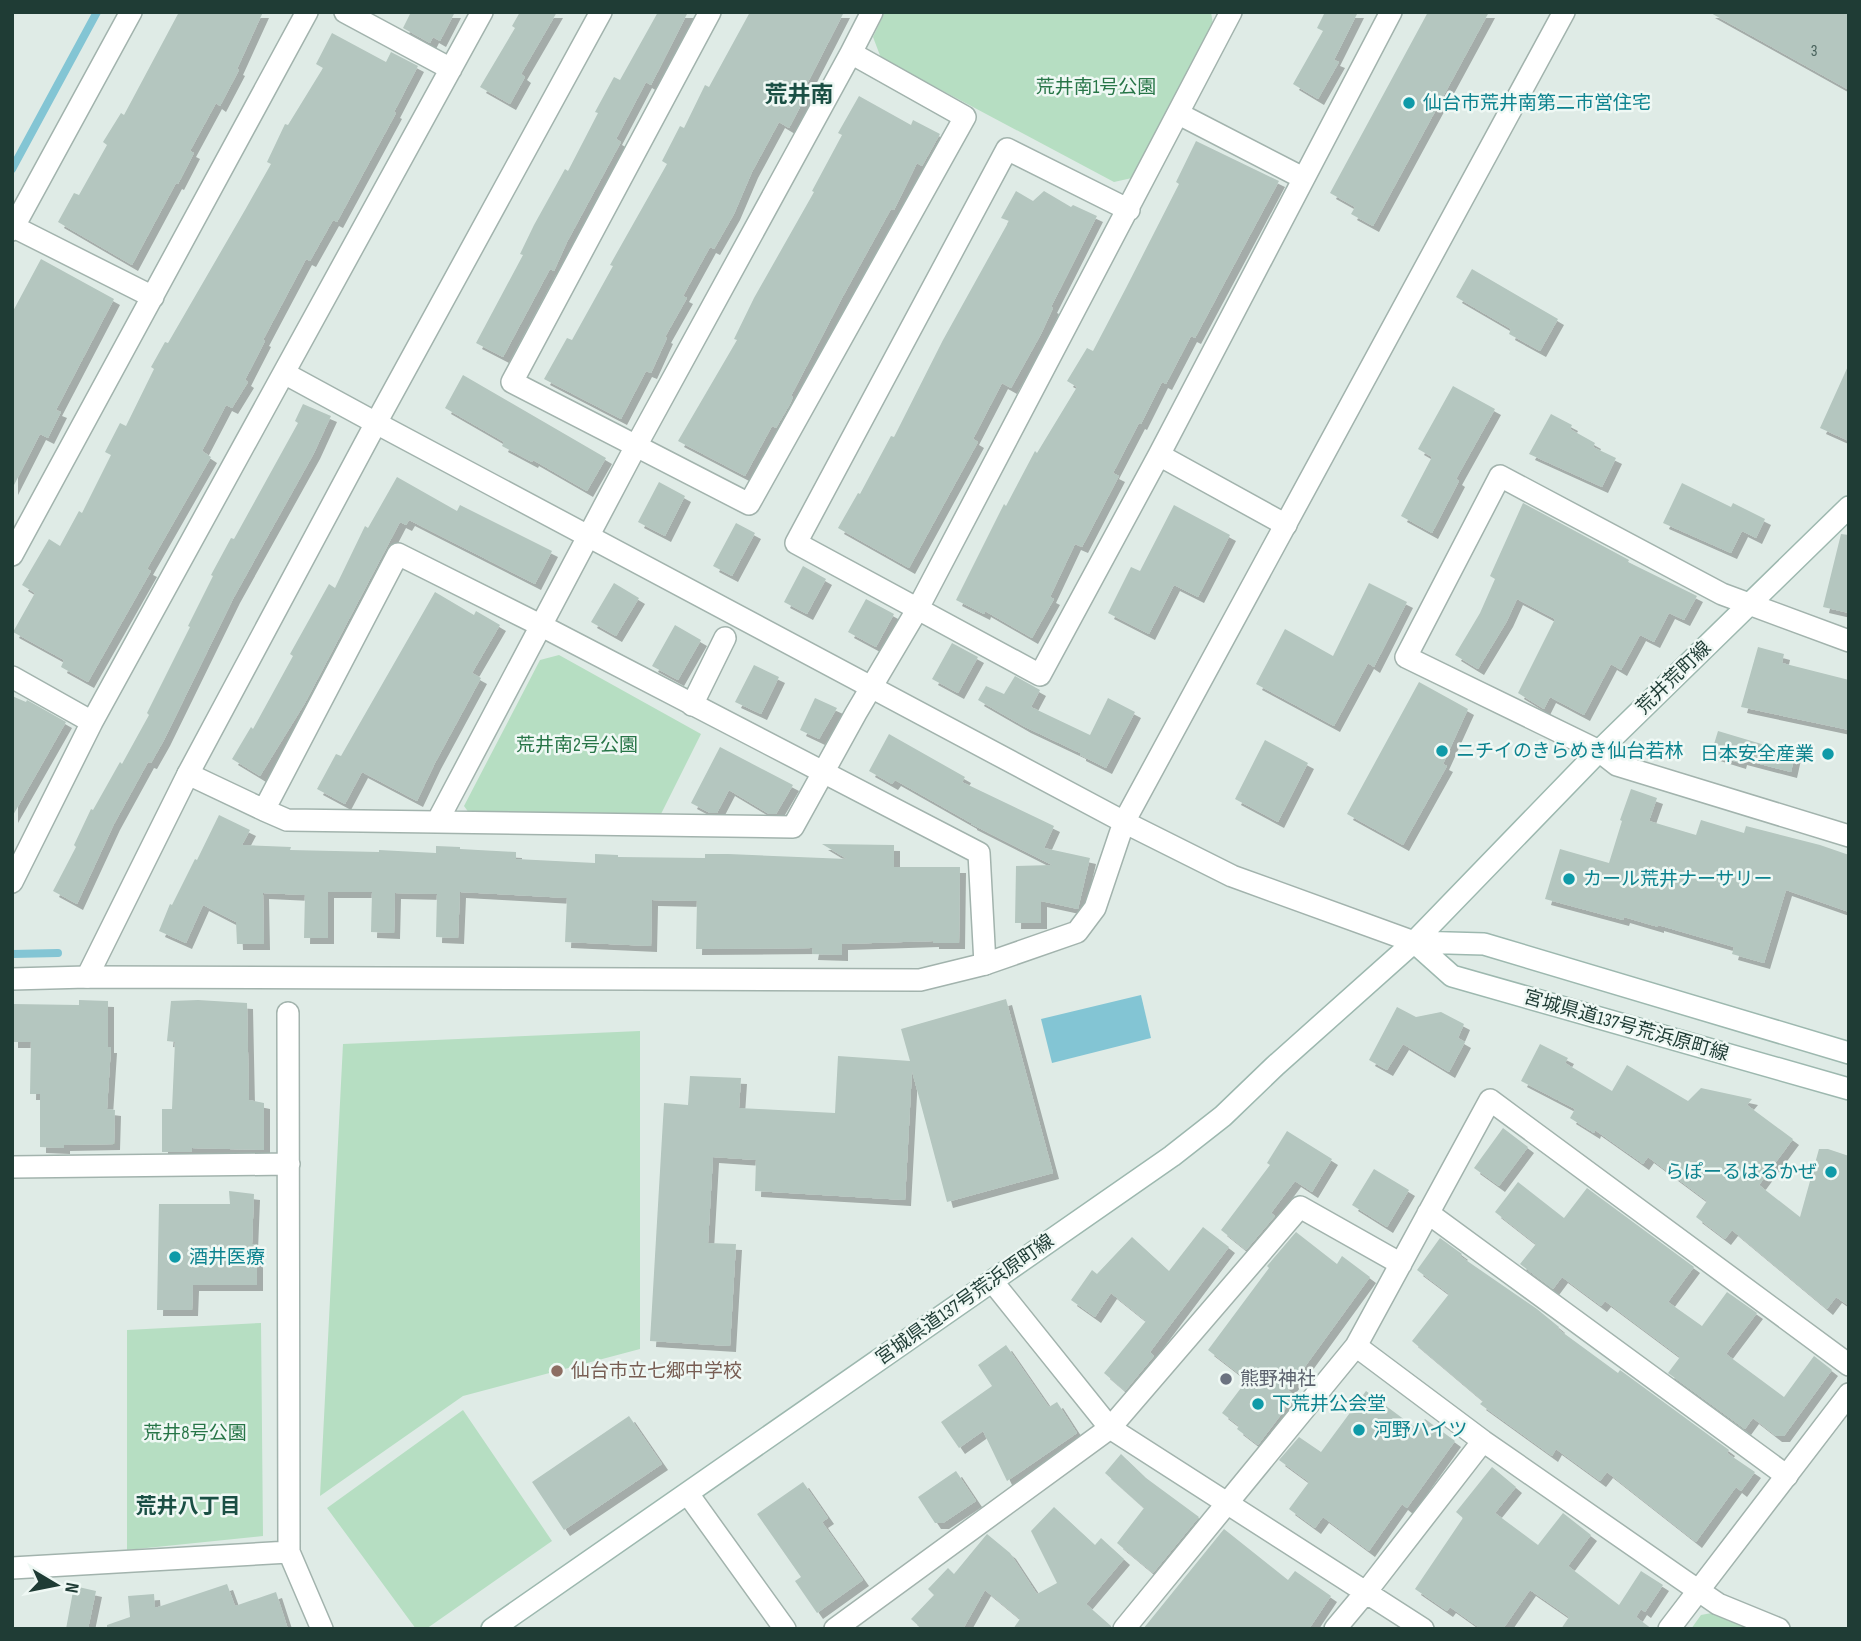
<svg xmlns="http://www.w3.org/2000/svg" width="1861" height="1641" viewBox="0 0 1861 1641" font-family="'Sofia Sans Condensed','Noto Sans JP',sans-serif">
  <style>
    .green { fill: #b6dec2 }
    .water { fill: #83c5d4 }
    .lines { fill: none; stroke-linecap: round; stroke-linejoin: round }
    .stream { stroke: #83c5d4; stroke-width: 8 }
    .building { fill: #b4c6bf; filter: url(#shadow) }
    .pedestrian-casing { stroke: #a2b3ad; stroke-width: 24 }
    .minor-casing { stroke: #a2b3ad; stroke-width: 24 }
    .tertiary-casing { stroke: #a2b3ad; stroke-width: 24 }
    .secondary-casing { stroke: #9db8af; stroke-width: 24 }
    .pedestrian { stroke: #fff; stroke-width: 21 }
    .minor { stroke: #fff; stroke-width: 21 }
    .tertiary { stroke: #fff; stroke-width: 21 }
    .secondary { stroke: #fff; stroke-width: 21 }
    .culture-dot { fill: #0f9aa8; stroke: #eff8f4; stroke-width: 2.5 }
    .education-dot { fill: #8d6e63; stroke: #eff8f4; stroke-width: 2.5 }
    .worship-dot { fill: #6b7280; stroke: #eff8f4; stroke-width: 2.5 }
    .labels { text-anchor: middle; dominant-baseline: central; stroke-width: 5; stroke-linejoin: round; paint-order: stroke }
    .number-label { font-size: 16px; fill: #445e58 }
    .park-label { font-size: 19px; fill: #277547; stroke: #eff8f4 }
    .culture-label { font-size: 19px; fill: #0d838f; stroke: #eff8f4; text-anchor: start }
    .street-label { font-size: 19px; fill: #1f3c35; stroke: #eff8f4 }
    .education-label { font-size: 19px; fill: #785e54; stroke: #eff8f4; text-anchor: start }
    .worship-label { font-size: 19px; fill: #5b616d; stroke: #eff8f4; text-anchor: start }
    .neighbourhood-label { font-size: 21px; font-weight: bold; fill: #1a4f44; stroke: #eff8f4 }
    .quarter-label { font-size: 23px; font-weight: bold; fill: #1a4f44; stroke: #eff8f4 }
  </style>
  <defs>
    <filter id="shadow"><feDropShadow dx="6" dy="6" stdDeviation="0" flood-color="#0004"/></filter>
  </defs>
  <rect width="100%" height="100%" fill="#dfebe6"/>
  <path class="green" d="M885,12H1211L1213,24L1132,178L1114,182L881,58L873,37Z
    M559,655L701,734L661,814L472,817L464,806L540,660Z
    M640,1031V1349L463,1396L320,1496L343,1044Z
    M261,1323L263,1536L127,1550V1330Z
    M463,1410L552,1541L426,1629H416L327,1508Z
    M1717,1612L1759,1629H1691L1701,1615Z"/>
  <path class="water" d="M1141,995L1151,1038L1052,1063L1041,1019Z"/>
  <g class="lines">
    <path class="stream" d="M12,169L97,12
      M12,954L58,953"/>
  </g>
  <path class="building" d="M179,12H263L237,69L239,70L220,106L216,103L190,151L194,153L178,184L176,183L132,265L58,222L74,193L79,195L107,145L103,142L121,113L124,115Z
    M411,12H455L440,41L433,37L430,43L403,28Z
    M520,12H557L521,74L525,77L510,104L480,87L515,28L512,26Z
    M658,12H688L651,85L646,82L616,139L621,142L567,242L554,271L550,269L503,357L476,343L523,255L520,254L534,225L565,169L568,171L598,113L595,112L614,77L620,80Z
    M750,12H844L806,86L810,88L789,128L779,122L752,172L734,214L714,249L710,247L683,296L687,298L665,337L667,338L651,373L646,371L621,419L544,379L567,338L572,340L613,266L610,265L667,164L662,161L680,126L684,128L705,85L709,87Z
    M1325,12H1358L1334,60L1339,62L1318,99L1293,84L1323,31L1317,28Z
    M1428,12H1489L1373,226L1351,214L1355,207L1330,193Z
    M1709,12H1849V90Z
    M332,33L386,62L391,52L418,66L394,112L396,113L337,222L333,220L310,261L306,259L263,340L265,341L245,380L248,382L232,408L226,405L202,451L211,457L147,569L151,571L88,682L61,667L64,660L13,632L35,593L22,585L49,539L60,546L79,511L82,513L111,455L105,452L120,423L126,426L154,369L151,367L165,342L168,343L245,210L271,164L267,162L285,124L288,125L323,68L316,64Z
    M859,96L911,125L913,120L940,134L922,166L917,163L894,210L891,209L842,298L791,396L793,397L790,404L776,428L772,426L745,476L678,441L737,340L734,339L754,298L814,192L812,191L842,135L838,133Z
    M1196,141L1279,181L1195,338L1191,336L1166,384L1162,382L1141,424L1139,423L1113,473L1119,476L1082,547L1075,544L1050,597L1054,599L1032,638L985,611L984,614L956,600L1004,504L1006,506L1035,451L1037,453L1077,387L1067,381L1087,348L1093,351L1126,288L1179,184L1176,182Z
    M1016,191L1033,201L1044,191L1071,207L1073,205L1097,216L1051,307L1053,308L1041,334L1011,388L1002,383L973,439L978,442L909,568L838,528L858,493L860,494L891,436L894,437L943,340L1009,221L1001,218Z
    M41,259L114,299L56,410L61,412L48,438L40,434L12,489V313Z
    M1472,269L1558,319L1540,351L1509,334L1511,329L1456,297Z
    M1849,364V441L1820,428Z
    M463,375L606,458L587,491L533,460L532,462L502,446L504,442L445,408Z
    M1453,386L1495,409L1456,479L1459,481L1432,533L1401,516L1432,457L1418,449Z
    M303,404L331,416L314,453L234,597L164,740L151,763L148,762L114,824L77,904L53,891L76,847L74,845L91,809L93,810L120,762L122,764L149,715L147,713L190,627L188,626L213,576L211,575L231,538L234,539L298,423L295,421Z
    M1551,414L1572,425L1570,429L1595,443L1593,447L1616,458L1602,487L1529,454Z
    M397,477L457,511L460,505L552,551L535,584L409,520L406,525L400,522L305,703L260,776L232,759L251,727L253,729L293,656L290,654L329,584L335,588L365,526L368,528Z
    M659,482L685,496L665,536L638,522Z
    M1682,483L1731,507L1733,503L1765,519L1756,538L1742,531L1731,553L1663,523Z
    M1523,503L1629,560L1628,562L1697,596L1684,620L1669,613L1654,642L1640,635L1621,670L1611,664L1584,715L1550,697L1544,709L1518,693L1555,619L1517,599L1507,621L1478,669L1455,655L1480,613L1495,579L1490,576Z
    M1174,505L1230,535L1198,597L1174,585L1149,634L1108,613L1131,567L1140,571Z
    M736,523L755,533L732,576L713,566Z
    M1841,534L1849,535V613L1823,607Z
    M803,566L826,579L807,614L784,602Z
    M614,583L639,598L616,636L591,622Z
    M1369,583L1407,602L1374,667L1368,663L1334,726L1256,684L1285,629L1333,656Z
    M435,592L474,615L476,611L500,625L472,673L481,678L435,763L417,801L362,772L345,804L317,789L336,754L341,756Z
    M866,599L894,614L876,647L848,632Z
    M675,625L701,640L678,680L652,666Z
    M952,643L978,657L958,693L932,679Z
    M1758,647L1784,654L1782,663L1849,680V730L1741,707Z
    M754,665L779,677L761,714L735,702Z
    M1015,676L1040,690L1031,707L1090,735L1108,698L1135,712L1106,768L1080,755V753L1025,727L978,700L986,686L1004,694Z
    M1419,682L1468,709L1443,764L1447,766L1403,845L1347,814Z
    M12,696L26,702L27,700L66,722L12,817Z
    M815,698L837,708L819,739L800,730Z
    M1718,731L1795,754L1791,772L1741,759L1740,763L1711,754Z
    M889,734L965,777L962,782L1054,826L1044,848L1090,858L1078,909L1041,901V923H1015L1016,866L1052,865L971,824V823L895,780L892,784L869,771Z
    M1265,740L1308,763L1278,822L1235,799Z
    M720,747L793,785L776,814H769L729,790L717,813H710L691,803Z
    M1631,789L1657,798L1649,821L1696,835L1701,820L1744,833L1746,826L1820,845L1849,855V912L1786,890L1764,963L1732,954L1734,947L1658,925V927L1624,917L1623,920L1545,899L1560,849L1609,863L1622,821L1620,820Z
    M219,815L250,830L242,845L291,847L290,850L379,852V850L436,853V846L460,847V849L516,852V859L595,863V854L618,855V857L705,858V854H728L847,859L822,844L894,845V867H960L959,943H933V941L842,944V955L812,954L813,948L696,949L697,901L652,900L651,946L565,942L567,898L460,892L458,938L436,937L437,894L395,893L394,933L371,932L372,892H328V938H304L305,895L263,893L264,944H237L236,922L203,905L186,943L159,931L170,904L172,905L195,859L197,860Z
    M1006,999L1053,1173L947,1202L912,1071L905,1200L755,1191L756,1160L713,1157L708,1243L736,1244L730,1346L650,1341L664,1103L688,1105L690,1076L741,1078L739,1108L835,1113L838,1056L910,1061L901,1029Z
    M79,1000L108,1001V1047H111L107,1109L115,1110L114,1144L64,1145V1148L40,1147V1094H30L31,1042H12V1004L79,1005Z
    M198,1000L247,1003L249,1100L264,1103V1150L192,1148V1152H162V1109H172L175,1042L167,1041L171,1001Z
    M1397,1007L1416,1017L1441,1012L1464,1024L1458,1038L1465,1042L1449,1072L1403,1044L1387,1070L1369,1060Z
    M1540,1044L1568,1058L1565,1063L1612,1091L1627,1065L1688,1101L1701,1088L1752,1099L1747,1105L1793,1139L1759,1185L1800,1217L1819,1149H1828L1849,1156V1306L1836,1297L1827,1309L1732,1230L1725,1239L1696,1217L1707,1201L1648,1157L1643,1164L1595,1130L1594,1133L1570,1118L1575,1109L1521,1081Z
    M1503,1128L1528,1147L1499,1186L1474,1168Z
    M1287,1131L1332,1159L1312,1192L1295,1181L1271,1213L1275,1216L1246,1250L1221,1230L1270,1165L1267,1163Z
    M1374,1169L1409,1190L1387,1227L1352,1205Z
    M1518,1182L1564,1218L1587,1188L1694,1267L1668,1302L1702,1326L1727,1292L1757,1313L1726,1354L1784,1397L1814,1356L1832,1370L1784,1436H1776L1753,1418L1745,1429L1668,1373L1680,1357L1605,1301L1601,1306L1562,1277L1553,1289L1520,1264L1536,1244L1495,1212Z
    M229,1191L254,1194L252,1244H257V1285H193L192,1310H157L159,1204H230Z
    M1203,1227L1229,1247L1150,1352L1154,1356L1125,1391L1104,1373L1146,1321L1111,1293L1095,1317L1071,1300L1092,1270L1097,1274L1132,1237L1169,1271Z
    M1296,1232L1337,1264L1342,1256L1370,1277L1288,1390L1295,1396L1258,1445L1237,1429L1239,1426L1222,1413L1247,1380L1208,1350L1269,1268L1267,1266Z
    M1440,1238L1462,1254L1460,1256L1537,1309L1559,1327L1558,1329L1618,1373L1620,1370L1729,1450L1727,1453L1755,1472L1741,1491L1736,1487L1696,1542L1607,1472L1600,1481L1556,1449L1552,1456L1480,1404L1483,1401L1412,1341L1449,1294L1417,1270Z
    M1006,1345L1049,1407L1057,1402L1077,1433L1007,1481L983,1431L959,1448L941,1422L992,1386L978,1365Z
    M1366,1391L1417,1429L1425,1419L1455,1441L1407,1508L1402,1504L1369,1551L1323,1517L1315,1528L1289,1509L1309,1482L1279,1460L1299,1437L1321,1452Z
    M629,1416L662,1464L564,1530L532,1482Z
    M1121,1454L1146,1478L1199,1517L1153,1573L1117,1543L1144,1508L1105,1473Z
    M1492,1467L1516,1487L1495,1513L1538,1545L1563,1513L1591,1535L1568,1566L1619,1605L1641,1571L1663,1585L1645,1612L1641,1609L1636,1617L1652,1629H1561L1569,1617L1530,1590L1503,1629H1481L1450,1607L1447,1611L1415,1589L1463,1518L1456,1512Z
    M956,1471L976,1501L943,1523H935L918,1497Z
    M803,1482L828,1518L822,1522L863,1580L817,1613L795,1581L801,1577L757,1514Z
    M1054,1507L1095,1545L1101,1538L1124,1559L1086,1604L1111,1626V1629H1013L1020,1619L985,1590L963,1629H922L911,1619L934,1595L928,1589L948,1568L954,1574L987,1534L1010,1553L1037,1594L1057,1583L1031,1531Z
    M1224,1529L1288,1580L1295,1571L1331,1596L1309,1629H1143Z
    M227,1584L235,1606L276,1592L288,1629H107V1625L130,1617L128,1596L154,1594L155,1608Z
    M74,1586L96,1591L88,1629H66Z"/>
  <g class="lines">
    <g class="pedestrian-casing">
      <path id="pedestrian" d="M692,705L725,638"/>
    </g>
    <g class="minor-casing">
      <path id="minor" d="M345,12L451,69
        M851,53L872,12
        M1179,114L1303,178
        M1129,210L1007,149L796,543L1040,675L1159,455L1391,12
        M14,227L153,297
        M12,230L131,12
        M284,373L376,423
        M1159,455L1286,525
        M12,555L307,12
        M1849,641L1722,594L1500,476L1406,657L1599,751L1617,765L1849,836
        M12,677L92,722
        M264,810L287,820L437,822L636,446L851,53L965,117L749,504L512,382L710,12
        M437,822L793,827L856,713L917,610L1231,12
        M12,882L92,722L482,12
        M12,979L87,977L920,980L985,964L979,853L540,625L398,554L264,810L188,774
        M288,1013L289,1552L322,1629
        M12,1167L289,1164
        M1428,1213L1787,1476
        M992,1281L1110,1428L1423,1629
        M1356,1346L1483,1441L1683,1580L1718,1604L1779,1629
        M688,1494L785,1629
        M12,1568L289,1552
        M835,1629L1110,1428L1300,1207L1401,1264
        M1124,1629L1356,1346L1490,1100L1849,1365
        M1335,1629L1366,1592L1483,1441"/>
    </g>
    <g class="tertiary-casing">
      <path id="tertiary" d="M376,423L601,12
        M985,964L1077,932L1095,908L1124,822L1564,12
        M87,977L188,774L376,423L1124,822L1232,876L1414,942
        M1669,1629L1849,1394"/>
    </g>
    <g class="secondary-casing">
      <path id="secondary" d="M1414,942L1452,976L1849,1089
        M1414,942L1484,944L1849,1053
        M492,1629L1172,1156L1223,1116L1275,1066L1414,942L1599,751L1849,507"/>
    </g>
    <use href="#pedestrian" class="pedestrian"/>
    <use href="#minor" class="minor"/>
    <use href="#tertiary" class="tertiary"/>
    <use href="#secondary" class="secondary"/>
  </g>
  <g class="culture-dot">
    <circle cx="1409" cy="103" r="7"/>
    <circle cx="1442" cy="751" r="7"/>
    <circle cx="1828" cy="754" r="7"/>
    <circle cx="1569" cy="879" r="7"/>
    <circle cx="1831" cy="1172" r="7"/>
    <circle cx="175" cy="1257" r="7"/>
    <circle cx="1258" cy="1404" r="7"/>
    <circle cx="1359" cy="1430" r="7"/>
  </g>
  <circle class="education-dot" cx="557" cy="1371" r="7"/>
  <circle class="worship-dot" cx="1226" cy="1379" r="7"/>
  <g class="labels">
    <g class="number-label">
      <text x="1814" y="51">3</text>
    </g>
    <g class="park-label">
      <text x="1096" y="87">荒井南1号公園</text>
      <text x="577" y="745">荒井南2号公園</text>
      <text x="195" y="1433">荒井8号公園</text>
    </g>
    <g class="culture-label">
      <text x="1423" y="103">仙台市荒井南第二市営住宅</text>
      <text x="1456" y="751">ニチイのきらめき仙台若林</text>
      <text x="1814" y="754" text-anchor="end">日本安全産業</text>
      <text x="1583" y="879">カール荒井ナーサリー</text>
      <text x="1817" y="1172" text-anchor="end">らぽーるはるかぜ</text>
      <text x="189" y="1257">酒井医療</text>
      <text x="1272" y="1404">下荒井公会堂</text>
      <text x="1373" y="1430">河野ハイツ</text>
    </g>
    <g class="street-label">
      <text transform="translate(1674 678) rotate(-44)">荒井荒町線</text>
      <text transform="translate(1626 1026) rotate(16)">宮城県道137号荒浜原町線</text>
      <text transform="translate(965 1300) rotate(-35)">宮城県道137号荒浜原町線</text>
    </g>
    <g class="education-label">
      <text x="571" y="1371">仙台市立七郷中学校</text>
    </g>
    <g class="worship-label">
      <text x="1240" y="1379">熊野神社</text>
    </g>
    <g class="neighbourhood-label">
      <text x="188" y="1506">荒井八丁目</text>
    </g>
    <g class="quarter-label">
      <text x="799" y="95">荒井南</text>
    </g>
  </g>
  <rect width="1861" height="1641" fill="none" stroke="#1f3c35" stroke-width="28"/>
  <g transform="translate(56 1585) rotate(100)" stroke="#eff8f4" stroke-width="5" paint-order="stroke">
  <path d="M0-5L12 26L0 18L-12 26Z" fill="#1f3c35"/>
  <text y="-10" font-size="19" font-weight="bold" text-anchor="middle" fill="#1f3c35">N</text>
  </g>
</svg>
